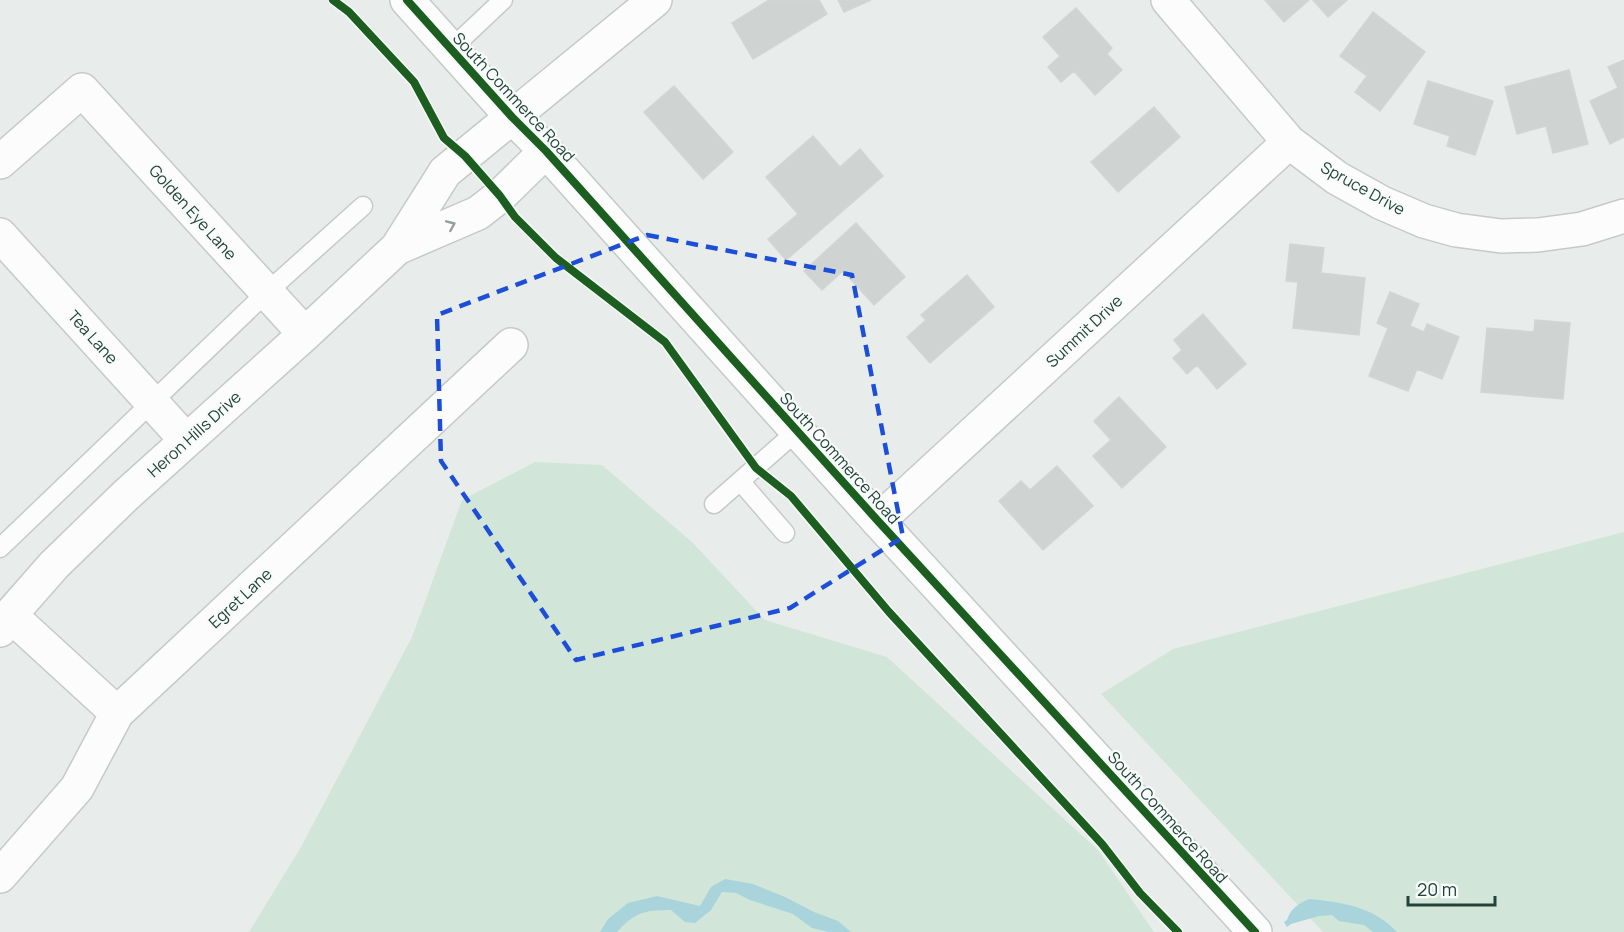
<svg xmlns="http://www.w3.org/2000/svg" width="1624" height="932" viewBox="0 0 1624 932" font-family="Manrope,sans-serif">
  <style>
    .green { fill: #d1e6d8 }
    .water { fill: #a9d4db }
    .building { fill: #cfd4d2; stroke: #d1d6d4; stroke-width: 1.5 }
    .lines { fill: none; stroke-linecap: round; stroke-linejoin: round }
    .service-casing { stroke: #c5cac8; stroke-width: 21 }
    .minor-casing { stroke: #c5cac8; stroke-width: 36 }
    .tertiary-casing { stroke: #c5cac8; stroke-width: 36 }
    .service { stroke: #fcfcfc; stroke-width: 18 }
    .minor { stroke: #fcfcfc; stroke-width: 33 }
    .tertiary { stroke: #fcfcfc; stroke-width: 33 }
    .cycleway-casing { stroke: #f7fbf9; stroke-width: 11 }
    .cycleway { stroke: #1b5e20; stroke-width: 8 }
    .oneway { stroke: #909f9b }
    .marked { fill: none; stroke: #1d4ed8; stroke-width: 4.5; stroke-dasharray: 12 8; stroke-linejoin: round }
    .labels { text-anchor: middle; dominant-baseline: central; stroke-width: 4.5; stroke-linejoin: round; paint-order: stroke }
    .street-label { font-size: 16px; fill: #24423a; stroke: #f7fbf9 }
  </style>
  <rect width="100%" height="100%" fill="#e8edeb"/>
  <path class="green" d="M535,462L602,465L692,542L765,620L887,657L1098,850L1154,932H249L301,847L412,637L462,500Z
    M1624,532V932H1323L1101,694L1173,649Z"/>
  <path class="water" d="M725,879L753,884L785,897L814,912L838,921L851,932H829L812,928L793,914L750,900L736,893L722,892L711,910L695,923L685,922L671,910C645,910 635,912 617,932H600L608,919L628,903L657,896L700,906L711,887Z
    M1309,899C1342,902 1374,907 1397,932H1373L1364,925L1339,921L1332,915L1319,916L1291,924L1287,927L1284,922L1287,920C1291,908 1298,904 1309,899Z"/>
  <path class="building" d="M769,0H819L827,14L753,59L732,23Z
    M838,0H871L844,12Z
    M1265,0H1309L1284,22Z
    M1313,0H1347L1328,17Z
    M1076,8L1112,48L1107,54L1122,70L1095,95L1074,71L1061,82L1048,67L1060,56L1043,37Z
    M1373,12L1425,52L1380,111L1355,92L1367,76L1340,56Z
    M1624,60V137L1610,144L1590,101L1618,88L1608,67Z
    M1569,70L1588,144L1553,153L1546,126L1517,134L1505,87Z
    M1428,81L1493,101L1475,155L1447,146L1450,136L1414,124Z
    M674,86L733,152L703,179L644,112Z
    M1154,107L1180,137L1118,192L1091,162Z
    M813,136L840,167L860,149L883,176L786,260L768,239L798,214L766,177Z
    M856,223L905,277L874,305L843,271L822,290L804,271Z
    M1290,244L1324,248L1321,273L1365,278L1359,335L1293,328L1298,282L1286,281Z
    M967,275L994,307L930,363L907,337L926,320L921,315Z
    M1390,292L1419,304L1410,326L1424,332L1427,324L1459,337L1442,379L1417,369L1408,391L1369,376L1388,328L1377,323Z
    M1203,314L1246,364L1217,389L1197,365L1187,374L1173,358L1182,350L1174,340Z
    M1535,320L1570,323L1563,399L1481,392L1487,328L1534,332Z
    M1119,397L1166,447L1122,488L1093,456L1111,440L1094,421Z
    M1057,466L1093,506L1043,550L999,501L1021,481L1030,490Z"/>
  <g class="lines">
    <g class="service-casing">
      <path id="service" d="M451,49L503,0
        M740,481L785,533
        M714,504L797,431
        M0,548L266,293L363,206"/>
    </g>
    <g class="minor-casing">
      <path id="minor" d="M1168,0L1289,142L1337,178L1382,203L1424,221L1456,230L1501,236L1538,235L1582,229L1624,216
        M0,162L82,90L305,334
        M0,235L186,440
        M397,248L478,213L500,196L546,151
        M878,521L1289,142
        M10,615L117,713
        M0,630L10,615L54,565L125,496L305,334L397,248L445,172L655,0
        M0,876L77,788L117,713L511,345"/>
    </g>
    <g class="tertiary-casing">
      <path id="tertiary" d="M407,0L512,117L546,151L878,521L1255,932"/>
    </g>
    <use href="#service" class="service"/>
    <use href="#minor" class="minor"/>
    <use href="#tertiary" class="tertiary"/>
    <g class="cycleway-casing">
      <path id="cycleway" d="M333,0L349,12L414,82L444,138L465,156L500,196L515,217L556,258L665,342L756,468L791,496L889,612L1102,844L1140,893L1178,932
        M407,0L512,117L546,151L878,521L1255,932"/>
    </g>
    <use href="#cycleway" class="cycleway"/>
  </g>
  <defs><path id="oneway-chevron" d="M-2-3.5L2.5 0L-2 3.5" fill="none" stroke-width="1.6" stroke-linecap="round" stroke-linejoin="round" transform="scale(1.5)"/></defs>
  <use class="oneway" href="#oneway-chevron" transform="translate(451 225) rotate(-23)"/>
  <path class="marked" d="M647,235L852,275L903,537L790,608L576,660L441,461L437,315Z"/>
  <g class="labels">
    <g class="street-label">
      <text transform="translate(514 97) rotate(47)">South Commerce Road</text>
      <text transform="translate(1363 188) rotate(29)">Spruce Drive</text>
      <text transform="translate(193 212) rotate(48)">Golden Eye Lane</text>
      <text transform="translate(1084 331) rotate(-43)">Summit Drive</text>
      <text transform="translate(93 337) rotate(48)">Tea Lane</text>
      <text transform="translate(194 434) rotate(-42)">Heron Hills Drive</text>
      <text transform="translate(840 458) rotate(48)">South Commerce Road</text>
      <text transform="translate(240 598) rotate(-43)">Egret Lane</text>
      <text transform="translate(1168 817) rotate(48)">South Commerce Road</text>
    </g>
  </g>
  <path d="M1408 896v9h87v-9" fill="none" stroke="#24423a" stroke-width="3"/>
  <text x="1417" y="896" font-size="18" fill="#24423a" stroke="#f7fbf9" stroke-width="4.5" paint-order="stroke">20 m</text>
</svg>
